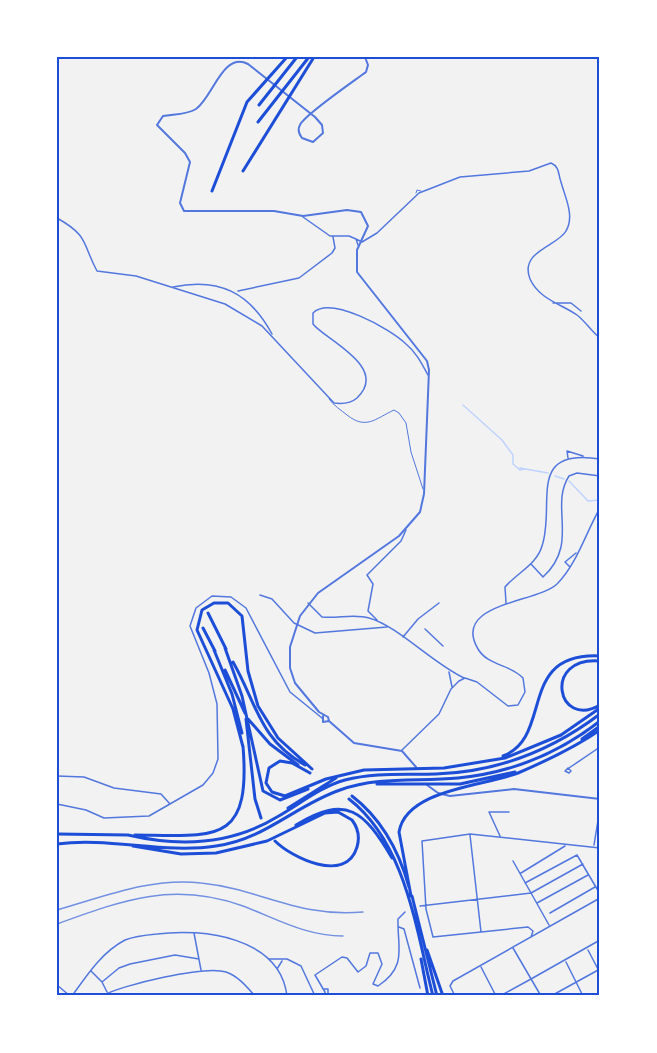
<svg xmlns="http://www.w3.org/2000/svg" width="657" height="1053" viewBox="0 0 657 1053" font-family="Raleway,sans-serif">
  <style>
    .lines { fill: none; stroke-linecap: round; stroke-linejoin: round }
    .stream { stroke: #bfd3fe; stroke-width: 1.5 }
    .service { stroke: #5277de; stroke-width: 1 }
    .pedestrian { stroke: #5277de; stroke-width: 1.5 }
    .minor { stroke: #5277de; stroke-width: 1.5 }
    .tertiary { stroke: #5277de; stroke-width: 2 }
    .motorway { stroke: #1d4ed8; stroke-width: 3 }
    .rail { stroke: #7290e2; stroke-width: 1.5 }
    .neatline { fill: none; stroke: #1d4ed8; stroke-width: 2 }
  </style>
  <rect width="100%" height="100%" fill="#f2f2f2"/>
  <g class="lines">
    <path class="stream" d="M463,405L502,440L513,455V464L520,470L525,469
      M520,468L548,473
      M555,476L564,479
      M569,481L588,501L600,500"/>
    <path class="service" d="M416,193L417,190L421,191
      M329,399C334,406 341,410 347,415C366,430 375,419 394,410L399,413L406,423L411,452L423,489"/>
    <path class="pedestrian" d="M425,629L443,646
      M588,950L600,973
      M566,962L583,996
      M481,967L496,996
      M500,996L531,979
      M551,996L600,969"/>
    <path class="minor" d="M596,57L600,60
      M303,217L330,236H349L356,239
      M57,218C89,236 82,243 97,271L136,276L225,304L262,326L334,403C342,404 350,404 357,398C390,367 324,339 313,324V313C330,295 391,329 406,344C416,352 422,364 428,375
      M358,245L356,239L362,242L377,233L419,193L460,177L529,171L551,163C560,167 558,174 561,182C565,197 575,216 566,231C558,246 519,251 530,279C539,299 561,304 577,315C586,322 591,331 600,338
      M173,287C219,277 250,293 272,334
      M238,291L299,278L332,253L335,248L333,237
      M553,303H571L581,311
      M568,458L567,451L583,456
      M531,564L543,577C580,543 549,507 569,476L577,473L600,476
      M570,567L565,562L576,553
      M260,595L272,599L294,623L315,633L387,627
      M308,603L322,617C338,619 353,613 369,618C398,626 432,663 464,678
      M506,603L505,587C517,573 537,564 542,546C556,505 525,447 600,459
      M377,620L368,611L373,584L367,575L401,541L406,530
      M403,637L418,619L439,603
      M449,672L452,687
      M402,750L439,714L451,689L459,681L465,678L477,682L508,706L518,705L525,692L523,678C510,664 488,666 478,649C451,603 537,603 557,584C577,564 586,532 600,508
      M568,768L571,771L569,773L565,771Z
      M569,768L600,747
      M57,776L84,777L114,788L161,794L170,804
      M600,789V798
      M57,804L86,810L104,818L149,816L203,785L213,773L218,759L217,704L209,673L190,626L196,608L212,596L231,597L246,608L290,692L322,718
      M470,835L481,932
      M500,836L489,812H509
      M594,845L600,808
      M513,861L549,925
      M521,873L565,846
      M525,883L577,855L600,894
      M537,903L588,875
      M420,906L531,893L583,864
      M550,913L595,887
      M399,927L404,929L420,988
      M194,933L201,970
      M531,937L533,931L528,927L433,937L426,909L422,841L470,834L600,848
      M513,948L541,996
      M269,959H287L301,966L315,996
      M277,969L282,961
      M91,971L102,982L107,992
      M531,979L600,940
      M102,982L119,968L130,964L175,955L199,959
      M57,985L70,996
      M323,989H328V996
      M72,996C87,975 102,952 125,940C135,936 146,935 157,934C203,928 280,937 287,996
      M102,996C121,985 206,965 226,972C238,976 247,987 255,996
      M324,996L325,992L315,975L342,957L347,958L358,972L366,966L370,953H378L382,964L373,984L378,986C408,966 397,947 398,919L405,912
      M455,996L450,986L453,981L600,898"/>
    <path class="tertiary" d="M365,57L368,65L366,72C354,81 303,116 300,125C297,130 299,134 302,138L313,142L323,133L322,125L315,117L248,64C223,51 213,97 196,109C186,115 174,114 163,116L157,125L185,153L190,162L180,203L184,211H274L303,216L347,210L361,212L368,226L357,250V272L427,361L429,370L424,494L420,512L399,536L318,593L300,616L290,647V668L295,683L319,712L328,717L329,721L354,743L402,751L416,767
      M323,716V722L329,721
      M427,785L438,793L450,796L514,789L600,799"/>
    <path class="motorway" d="M259,105L297,57
      M258,122L309,57
      M243,171L314,57
      M212,191L247,102L287,57
      M208,613L226,649
      M203,628L215,651
      M225,648L242,696L263,791L280,800L308,789
      M214,650L232,694L242,733
      M600,661C542,656 557,730 600,705
      M233,662C257,704 259,739 305,765
      M225,670L245,713
      M246,719L255,799L261,818
      M248,719L270,744L298,765
      M582,739L600,726
      M243,747L233,709L197,630L202,610L214,603H228L242,616L248,671L258,706L278,738L312,769
      M503,756C554,737 516,652 600,656
      M310,773L292,763L280,761L269,768L266,783L272,792L285,796L326,779L364,770L444,768L505,758L561,735L600,708
      M377,784H460L515,772
      M352,796C382,819 399,851 409,887
      M349,799C406,843 416,930 433,996
      M288,808L336,778
      M296,825C347,794 364,811 392,858
      M57,834L128,835
      M128,835C180,847 231,845 277,817C300,804 320,787 345,780C375,772 405,775 436,774C497,772 551,751 600,714
      M135,835C216,836 251,845 243,746
      M57,844C110,837 163,854 216,846C264,840 296,805 340,790C379,776 418,782 458,778C510,773 559,753 600,721
      M133,846L181,854L216,853L267,841L325,813L338,812L352,820C358,828 360,837 357,847C346,884 292,858 275,841
      M411,896L399,832C406,789 485,786 518,773C546,761 574,748 600,730
      M412,896L437,996
      M427,950L443,996
      M421,959L428,996"/>
    <path class="rail" d="M57,910C103,897 152,877 201,883C261,889 296,918 363,912
      M57,924C123,900 173,881 243,906C277,919 306,936 343,936"/>
  </g>
  <rect width="657" height="1053" fill="none" stroke="#ffffff" stroke-width="117"/>
  <rect x="58" y="58" width="540" height="936" class="neatline"/>
</svg>
